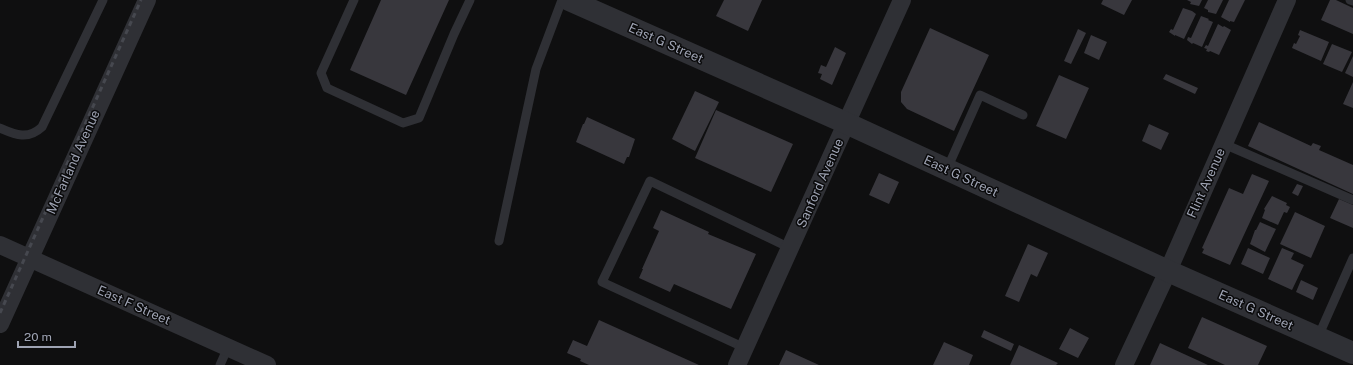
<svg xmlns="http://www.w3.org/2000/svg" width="1353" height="365" viewBox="0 0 1353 365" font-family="'Public Sans',sans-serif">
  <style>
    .building { fill: #38373d }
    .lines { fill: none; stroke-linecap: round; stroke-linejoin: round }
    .service { stroke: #2f3035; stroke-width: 9 }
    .minor { stroke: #2f3035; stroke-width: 18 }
    .tertiary { stroke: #2f3035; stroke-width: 22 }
    .rail { stroke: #46484f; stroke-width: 3; stroke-dasharray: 5 4; stroke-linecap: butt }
    .labels { text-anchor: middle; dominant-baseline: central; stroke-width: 3; stroke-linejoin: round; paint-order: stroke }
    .street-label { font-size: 13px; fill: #9ea3b3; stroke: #0a0a0b }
  </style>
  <rect width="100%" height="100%" fill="#0f0f10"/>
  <path class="building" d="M381,0H449L406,95L350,70Z
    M724,0H762L748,31L716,16Z
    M1103,0H1132L1124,15L1101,4Z
    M1187,0H1202L1199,6L1190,4L1191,2Z
    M1208,0H1223L1216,14L1208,12V10L1204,8Z
    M1229,0H1245L1234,22L1230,21V22L1221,17Z
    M1330,0H1336L1353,8V34L1321,20Z
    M1183,8L1192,11L1196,14L1184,39L1175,35V36L1169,32L1171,29L1173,30Z
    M1201,16L1209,19L1208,20L1213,22L1202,47L1193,43L1192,44L1187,40L1188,37L1191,38Z
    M1218,24L1223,27L1224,26L1231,30L1219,55L1210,51L1209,52L1206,51L1207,49L1204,48L1206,45L1208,46Z
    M930,28L989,55L954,131L907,109L901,102V92Z
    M1078,29L1086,33L1071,64L1064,61Z
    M1300,30L1329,42L1321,61L1292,48L1294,43L1296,44L1300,36L1298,35Z
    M1091,35L1107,42L1099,60L1084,53Z
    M1332,44L1352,52L1342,72L1323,64Z
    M835,47L846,53L832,85L820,79L822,74L818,73L821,65L826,67Z
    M1353,56V77L1345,73Z
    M1166,74L1198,88L1195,94L1163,79Z
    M1059,75L1089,88L1066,139L1036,126Z
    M1353,82V108L1343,104Z
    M695,91L719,102L695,151L672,139Z
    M716,110L793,144L771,192L695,158Z
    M587,117L635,139L629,157H627L624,164L576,142L583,124H584Z
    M1259,122L1311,146L1313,143L1321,146L1319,150L1353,165V194L1248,146Z
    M1149,124L1169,133L1161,150L1142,141Z
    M879,173L899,182L889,204L869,195Z
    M1252,174L1269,181L1230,265L1202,253L1204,249L1202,248L1229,188L1243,194Z
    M1297,184L1303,186L1298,196L1292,193Z
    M1272,196L1287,203L1286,205L1290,207L1287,213L1284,212L1278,225L1262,218L1265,210L1264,209Z
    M1339,199L1353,205V228L1330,218Z
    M661,210L709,232L708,234L756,254L731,309L674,284L670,292L639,278L643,269H642L659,231L653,228Z
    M1295,212L1325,226L1311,258L1280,244Z
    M1260,222L1276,229L1265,252L1250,244L1255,230H1256Z
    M1028,244L1048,253L1037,277L1031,274L1019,302L1005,296Z
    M1248,248L1270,258L1263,274L1241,264Z
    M1282,248L1294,253L1291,259L1304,265L1292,290L1268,279Z
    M1301,280L1318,288L1313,300L1296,292Z
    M1202,317L1267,346L1258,365H1225L1188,348Z
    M599,320L699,365H589L580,361L581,359L567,353L573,340L587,346Z
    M1070,328L1089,338L1078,358L1059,349Z
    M984,330L1014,344L1011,351L981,337Z
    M944,342L973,355L969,365H933Z
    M1160,343L1208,365H1150Z
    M1019,345L1058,363L1056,365H1010Z
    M786,350L819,365H779Z"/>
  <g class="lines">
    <path class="service" d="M354,0L321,73L327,88L403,123L419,118L454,34L470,0
      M1350,0L1353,1
      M0,128C16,135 28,140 42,127L103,0
      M1224,144L1353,200
      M947,169L980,95L1023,115
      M499,241L536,69L562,0
      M1318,337L1353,258
      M745,348L602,282L650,181L790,248
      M220,365L228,347"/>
    <path class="minor" d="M0,245L267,365
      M0,324L147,0
      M737,365L902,0
      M1124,365L1168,271L1287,0"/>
    <path class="tertiary" d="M569,0L846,123L1168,271L1353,353"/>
    <path class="rail" d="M0,313L141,0"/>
  </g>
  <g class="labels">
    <g class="street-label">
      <text transform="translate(666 43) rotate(24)">East G Street</text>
      <text transform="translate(73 162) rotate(-66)">McFarland Avenue</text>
      <text transform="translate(961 176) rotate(25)">East G Street</text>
      <text transform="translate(820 183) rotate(-66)">Sanford Avenue</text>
      <text transform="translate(1206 183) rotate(-66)">Flint Avenue</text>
      <text transform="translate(134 305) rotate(24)">East F Street</text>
      <text transform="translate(1256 310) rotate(24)">East G Street</text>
    </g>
  </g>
  <path d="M18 341v6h57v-6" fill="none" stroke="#9ea3b3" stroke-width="2"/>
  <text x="24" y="341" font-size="12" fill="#9ea3b3" stroke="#0a0a0b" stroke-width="3" paint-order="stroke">20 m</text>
</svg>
